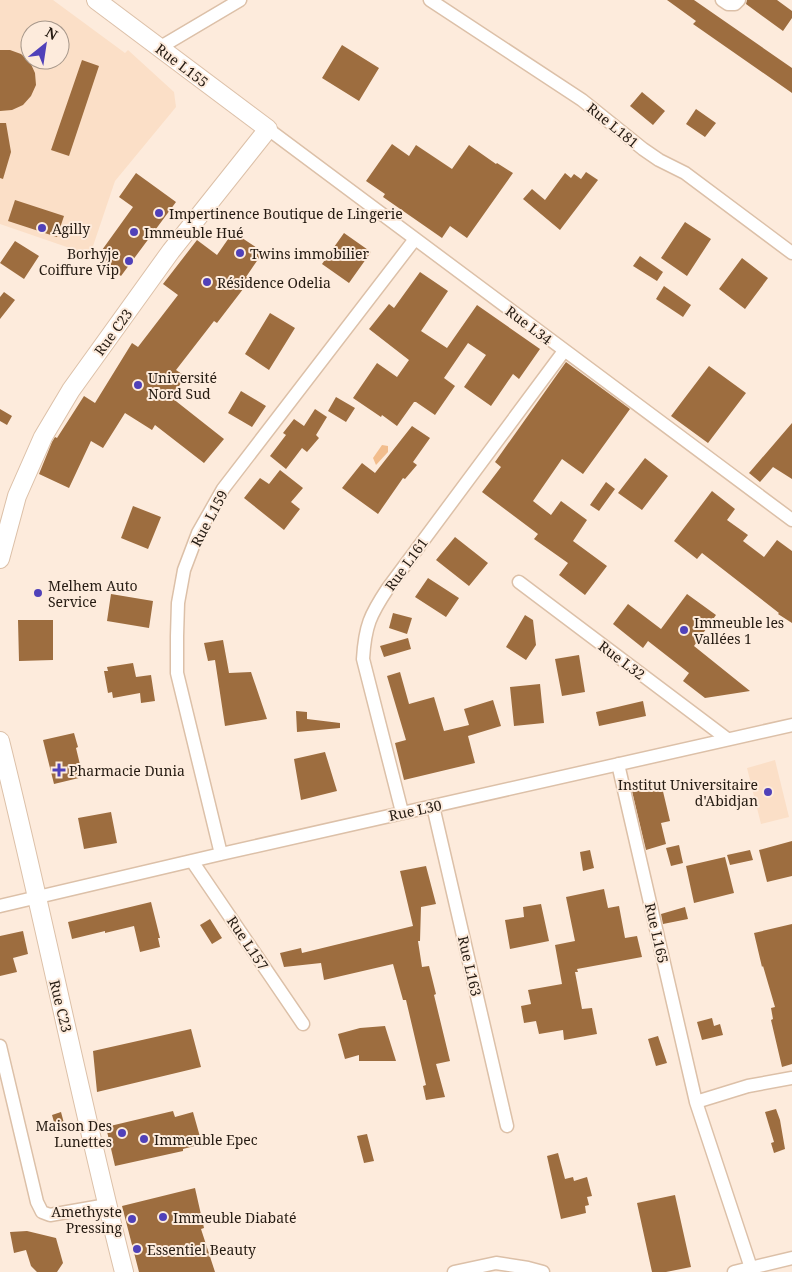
<svg xmlns="http://www.w3.org/2000/svg" width="792" height="1272" viewBox="0 0 792 1272" font-family="'Noto Serif',serif">
  <style>
    .built { fill: #fbdfc7; fill-rule: evenodd }
    .water { fill: #f2bd8d }
    .building { fill: #9d6d3f }
    .lines { fill: none; stroke-linecap: round; stroke-linejoin: round }
    .street-casing { stroke: #dcc0a8; stroke-width: 15 }
    .secondary-casing { stroke: #dcc0a8; stroke-width: 20 }
    .street { stroke: #fff; stroke-width: 12 }
    .secondary { stroke: #fff; stroke-width: 18 }
    .poi-dot { fill: #5041b9; stroke: #fdebdc; stroke-width: 2 }
    .labels { text-anchor: middle; dominant-baseline: central; stroke-width: 4; stroke-linejoin: round; paint-order: stroke }
    .street-label { font-size: 14px; fill: #251b12; stroke: #fdebdc }
    .poi-label { font-size: 14px; fill: #251b12; stroke: #fdebdc; text-anchor: start }
  </style>
  <rect width="100%" height="100%" fill="#fdebdc"/>
  <path class="built" d="M0,0H53L125,53L128,50L174,92L176,107L115,181L90,255L0,224ZM30,30H60V60H30Z
    M775,760L789,817L761,824L747,768Z"/>
  <path class="water" d="M382,445L388,446V452L376,465L373,458Z"/>
  <path class="building" d="M667,0H694L792,68V93L693,24L696,21Z
    M747,0H777L792,11V18L783,31L746,4Z
    M342,45L379,68L359,101L322,78Z
    M0,50H10L21,54L30,62L35,73L36,85L31,96L23,105L12,110L0,111Z
    M82,60L99,66L69,156L51,150Z
    M642,92L665,111L653,125L630,106Z
    M696,109L716,123L705,137L686,124Z
    M0,123H6L11,152L3,179L0,178Z
    M392,144L409,156L416,145L452,169L469,145L496,164L497,163L513,173L467,238L450,226L442,238L383,197L385,194L366,181Z
    M586,172L598,180L560,230L523,199L532,189L545,200L565,173L571,178L574,174L581,179Z
    M136,173L176,202L121,276L97,257L133,207L119,197Z
    M15,200L64,216L57,237L8,221Z
    M685,222L711,239L687,276L661,258Z
    M233,232L263,252L246,277L250,280L217,323L214,321L176,370L185,376L172,398L224,439L204,463L155,425L152,430L125,413L103,448L91,441L69,488L39,474L52,442L55,437L57,438L84,396L95,403L132,343L138,347L178,295L163,284L197,240L217,255Z
    M344,233L371,252L349,283L322,264Z
    M15,241L39,256L24,279L0,263Z
    M640,256L663,272L657,281L633,266Z
    M742,258L768,278L745,309L719,289Z
    M420,272L448,291L421,331L447,348L477,305L540,349L519,379L513,374L491,406L464,387L486,355L468,343L444,378L455,386L435,415L416,402H414L397,426L382,415L381,417L353,398L377,363L397,377L409,360L369,329L389,304L394,308Z
    M664,286L691,305L683,317L656,299Z
    M4,292L15,300L0,319V297Z
    M270,313L295,328L269,370L245,354Z
    M566,362L630,409L583,474L562,459L533,501L551,515L561,501L587,520L573,541L607,566L585,595L559,575L568,563L534,539L538,534L482,492L501,467L495,462Z
    M709,366L746,393L708,443L671,416Z
    M241,391L266,406L252,427L228,413Z
    M336,397L355,408L346,422L328,411Z
    M0,409L12,416L7,425L0,421Z
    M315,409L327,417L316,435L319,438L307,452L302,448L286,469L270,456L286,435L283,433L294,419L304,426Z
    M792,423V479L773,467L760,482L749,473Z
    M412,426L430,438L413,462L417,465L405,479L403,478L378,514L342,488L362,463L375,473Z
    M645,458L668,476L642,510L618,493Z
    M280,470L303,488L291,502L300,509L284,530L244,498L260,478L269,484Z
    M606,482L615,489L599,511L590,505Z
    M712,491L735,509L727,520L748,535L743,541L764,557L777,540L792,551V623L778,614L779,613L702,553L697,559L674,541Z
    M133,506L161,517L148,549L121,538Z
    M455,537L488,563L469,586L436,560Z
    M428,578L459,598L446,617L415,597Z
    M111,594L153,601L149,628L107,621Z
    M687,594L716,615L694,646L750,691L705,698L683,681L689,673L648,641L643,648L613,624L628,604L661,629Z
    M393,613L412,618L407,634L389,628Z
    M525,615L533,620L536,645L526,660L506,647Z
    M18,620H53V660L19,661Z
    M408,638L411,649L384,657L380,646Z
    M223,640L229,673L251,672L267,719L225,726L215,660L208,661L204,643Z
    M579,655L585,692L562,696L555,659Z
    M133,663L136,677L151,675L155,701L141,703L140,693L113,698L112,692L108,693L104,671H108L107,667Z
    M400,672L409,704L434,697L444,731L469,725L464,709L493,700L501,726L468,736L475,763L404,780L395,743L406,740L387,676Z
    M540,684L544,723L514,726L510,687Z
    M643,701L646,716L599,726L596,712Z
    M296,711L307,712V719L340,723V728L297,732Z
    M74,733L78,747L76,748L83,777L54,784L43,740Z
    M325,752L337,791L301,800L294,759Z
    M661,783L670,821L661,823L666,844L646,850L632,791Z
    M111,812L117,843L84,849L78,818Z
    M792,841V876L767,882L759,850Z
    M679,845L683,863L671,866L666,848Z
    M590,850L594,868L583,871L580,852Z
    M750,850L753,860L730,865L727,855Z
    M725,857L734,893L694,903L686,866Z
    M426,866L436,904L421,907L420,941H418L422,967L429,966L436,994L434,995L450,1061L436,1064L445,1097L426,1100L423,1086L426,1085L406,1000H403L393,964L324,980L321,963L284,967L280,953L301,948L302,953L413,926L400,871Z
    M604,889L608,908L619,906L625,938L637,936L642,957L577,969L578,972H575L582,1009L592,1008L597,1034L564,1040L563,1030L539,1034L536,1021L524,1023L521,1006L531,1004L528,990L562,984L555,945L575,941L566,897Z
    M151,902L160,938H158L160,947L140,952L134,926L105,933V931L72,939L68,922Z
    M541,904L549,941L510,949L505,920L524,917L523,907Z
    M685,907L688,919L663,924L661,914Z
    M210,919L222,938L212,944L200,925Z
    M792,924V1064L782,1067L771,1020L773,1019L771,1008L775,1007L763,966L762,967L754,933Z
    M23,931L28,954L13,958L17,972L0,976V936Z
    M712,1018L714,1026L720,1024L723,1035L702,1040L697,1022Z
    M385,1026L396,1061H359V1055L345,1059L338,1034L360,1028Z
    M191,1029L201,1067L97,1092L93,1051Z
    M658,1036L667,1063L656,1066L648,1039Z
    M776,1109L780,1120L785,1149L774,1153L771,1143L774,1142L765,1112Z
    M173,1111L175,1117L193,1112L202,1144L183,1149V1151L115,1166L106,1127Z
    M61,1112L65,1127L56,1129L52,1115Z
    M367,1134L374,1161L364,1163L357,1136Z
    M558,1153L565,1179L573,1177L574,1181L587,1177L592,1196L587,1197L589,1205L585,1206L586,1213L561,1219L547,1156Z
    M195,1188L204,1228L201,1229L215,1272H139L122,1206Z
    M675,1195L691,1267L666,1272H652L637,1203Z
    M27,1231L56,1238L63,1263L57,1272H37L31,1266L26,1250L14,1253L10,1232Z"/>
  <g class="lines">
    <g class="street-casing">
      <path id="street" d="M430,0L582,100L643,149L659,160L685,173L792,253
        M722,0L728,4H735L739,0
        M159,48L240,0
        M268,129L792,520
        M519,582L726,738
        M618,764L696,1102L751,1268
        M433,806L507,1126
        M402,812L363,659C365,626 370,615 388,588L564,351
        M221,854L177,673V636L178,603L184,570L198,533L223,489L415,239
        M192,861L303,1024
        M0,906L221,854L792,725
        M0,1046L37,1202L42,1212L50,1215L107,1205
        M696,1102L748,1086L792,1078
        M454,1272L496,1263L528,1268L543,1272
        M734,1272L792,1258"/>
    </g>
    <g class="secondary-casing">
      <path id="secondary" d="M0,559L17,496L43,437L71,390L171,251L268,129L96,0
        M0,741C44,917 79,1096 124,1272"/>
    </g>
    <use href="#street" class="street"/>
    <use href="#secondary" class="secondary"/>
  </g>
  <g class="poi-dot">
    <circle cx="159" cy="213" r="5"/>
    <circle cx="42" cy="228" r="5"/>
    <circle cx="134" cy="232" r="5"/>
    <circle cx="240" cy="253" r="5"/>
    <circle cx="129" cy="261" r="5"/>
    <circle cx="207" cy="282" r="5"/>
    <circle cx="138" cy="385" r="5"/>
    <circle cx="38" cy="593" r="5"/>
    <circle cx="684" cy="630" r="5"/>
    <path d="M56.5 762.5h5v5h5v5h-5v5h-5v-5h-5v-5h5z"/>
    <circle cx="768" cy="792" r="5"/>
    <circle cx="122" cy="1133" r="5"/>
    <circle cx="144" cy="1139" r="5"/>
    <circle cx="163" cy="1217" r="5"/>
    <circle cx="132" cy="1219" r="5"/>
    <circle cx="137" cy="1249" r="5"/>
  </g>
  <g class="labels">
    <g class="street-label">
      <text transform="translate(182 65) rotate(37)">Rue L155</text>
      <text transform="translate(613 125) rotate(39)">Rue L181</text>
      <text transform="translate(529 325) rotate(37)">Rue L34</text>
      <text transform="translate(113 332) rotate(-54)">Rue C23</text>
      <text transform="translate(209 518) rotate(-62)">Rue L159</text>
      <text transform="translate(406 564) rotate(-54)">Rue L161</text>
      <text transform="translate(622 660) rotate(37)">Rue L32</text>
      <text transform="translate(415 810) rotate(-12)">Rue L30</text>
      <text transform="translate(657 933) rotate(77)">Rue L165</text>
      <text transform="translate(248 943) rotate(56)">Rue L157</text>
      <text transform="translate(470 966) rotate(77)">Rue L163</text>
      <text transform="translate(61 1006) rotate(76)">Rue C23</text>
    </g>
    <g class="poi-label">
      <text x="169" y="213">Impertinence Boutique de Lingerie</text>
      <text x="52" y="228">Agilly</text>
      <text x="144" y="232">Immeuble Hué</text>
      <text x="119" y="253" text-anchor="end">Borhyje<tspan x="119" dy="16">Coiffure Vip</tspan></text>
      <text x="250" y="253">Twins immobilier</text>
      <text x="217" y="282">Résidence Odelia</text>
      <text x="148" y="377">Université<tspan x="148" dy="16">Nord Sud</tspan></text>
      <text x="48" y="585">Melhem Auto<tspan x="48" dy="16">Service</tspan></text>
      <text x="694" y="622">Immeuble les<tspan x="694" dy="16">Vallées 1</tspan></text>
      <text x="69" y="770">Pharmacie Dunia</text>
      <text x="758" y="784" text-anchor="end">Institut Universitaire<tspan x="758" dy="16">d'Abidjan</tspan></text>
      <text x="112" y="1125" text-anchor="end">Maison Des<tspan x="112" dy="16">Lunettes</tspan></text>
      <text x="154" y="1139">Immeuble Epec</text>
      <text x="122" y="1211" text-anchor="end">Amethyste<tspan x="122" dy="16">Pressing</tspan></text>
      <text x="173" y="1217">Immeuble Diabaté</text>
      <text x="147" y="1249">Essentiel Beauty</text>
    </g>
  </g>
  <g transform="translate(45 45) rotate(30)"><circle r="24" fill="#fdebdc" stroke="#a7988b"/>
  <path d="M0-4L9 19L0 12L-9 19Z" fill="#5041b9"/>
  <text y="-8" font-size="14" font-weight="bold" text-anchor="middle" fill="#251b12">N</text>
  </g>
</svg>
